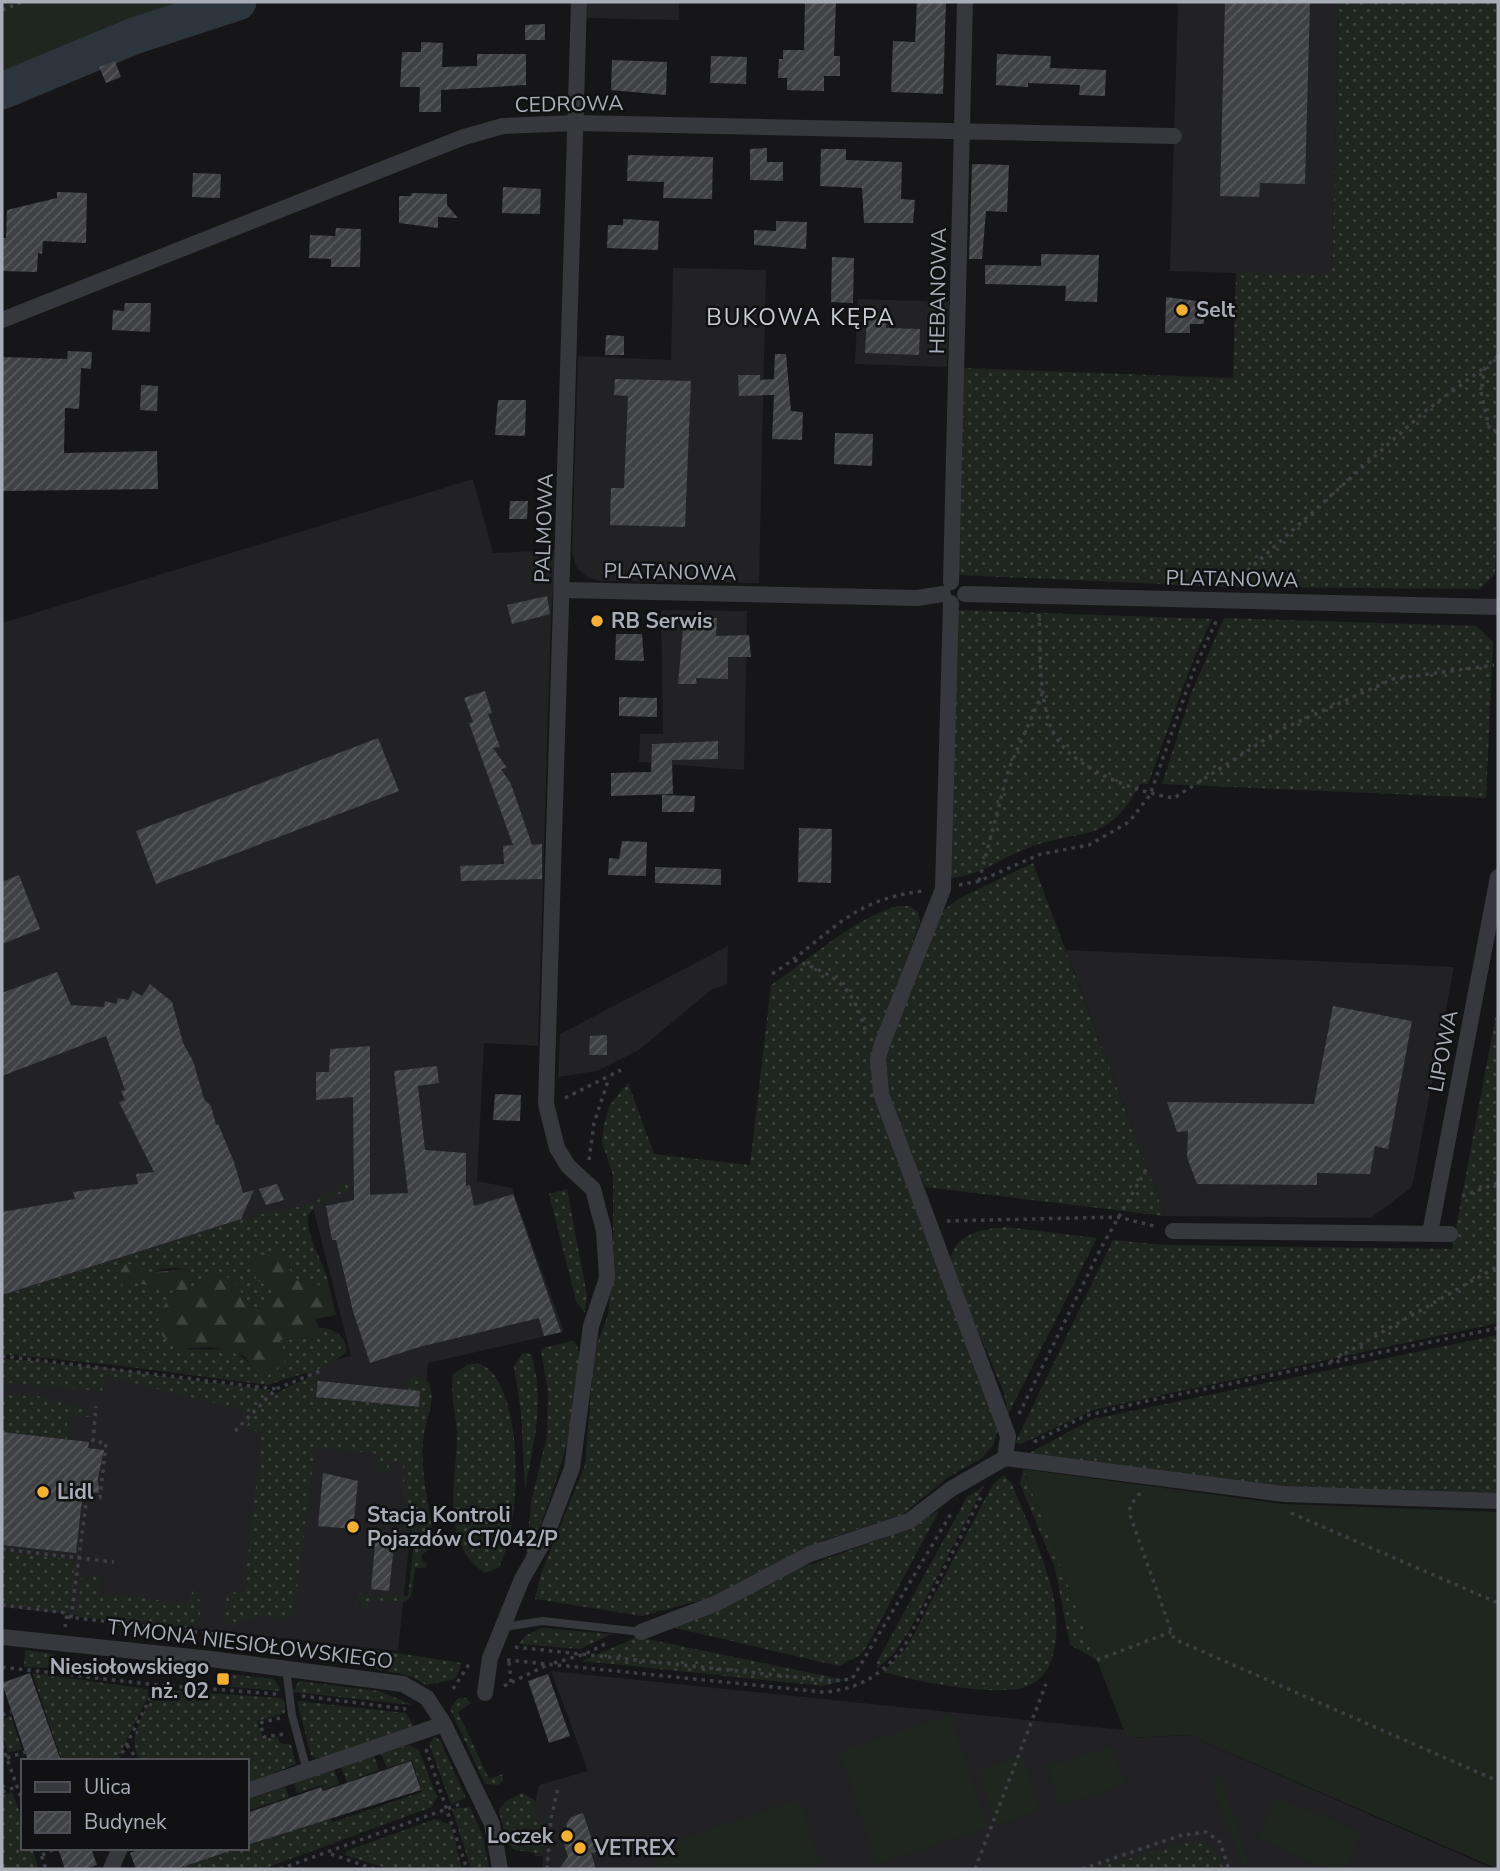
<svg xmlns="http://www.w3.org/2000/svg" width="1500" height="1871" viewBox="0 0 1500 1871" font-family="'Nunito Sans',sans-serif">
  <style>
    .built { fill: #222225 }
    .grass { fill: url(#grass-dots) }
    .forest { fill: url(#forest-firs) }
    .garden { fill: #1e261f }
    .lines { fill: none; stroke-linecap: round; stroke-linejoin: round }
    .river { stroke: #2c353c; stroke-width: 37 }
    .building { fill: url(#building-hatch) }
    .path { stroke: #3d3f44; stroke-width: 3.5; stroke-dasharray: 3.5 5; stroke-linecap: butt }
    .lane { stroke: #37383d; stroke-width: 8 }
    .street { stroke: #37383d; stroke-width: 16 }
    .poi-dot { fill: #f2b134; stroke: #111113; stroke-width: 2.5 }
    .labels { text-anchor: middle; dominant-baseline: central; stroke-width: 5; stroke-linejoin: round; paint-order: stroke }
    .street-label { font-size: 21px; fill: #a8adb8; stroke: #111113 }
    .poi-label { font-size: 21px; font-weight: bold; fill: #a8adb8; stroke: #111113; text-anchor: start }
    .neighbourhood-label { font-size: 23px; letter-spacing: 2px; fill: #c9ccd4; stroke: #111113 }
  </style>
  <defs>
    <pattern id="grass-dots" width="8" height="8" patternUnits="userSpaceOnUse" patternTransform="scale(1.75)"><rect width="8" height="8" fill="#1e261f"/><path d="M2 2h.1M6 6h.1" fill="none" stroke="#3c433d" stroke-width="1.8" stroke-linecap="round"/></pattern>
    <pattern id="forest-firs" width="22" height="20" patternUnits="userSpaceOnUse" patternTransform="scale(1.75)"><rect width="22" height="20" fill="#1e261f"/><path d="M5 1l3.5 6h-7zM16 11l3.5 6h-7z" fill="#3c433d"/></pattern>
    <pattern id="building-hatch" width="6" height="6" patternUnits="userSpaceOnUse" patternTransform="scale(1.75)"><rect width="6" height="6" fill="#404145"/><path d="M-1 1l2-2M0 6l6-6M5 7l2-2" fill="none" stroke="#595a5e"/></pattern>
  </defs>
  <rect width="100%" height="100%" fill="#161618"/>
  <path class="built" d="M587,2H679V20L587,18Z
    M1178,2H1339L1332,276L1170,271Z
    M673,268L766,270L759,583L600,581L587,577L577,568L572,553L578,356L671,360Z
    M858,299L949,302L947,367L855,364Z
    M473,479L493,553L557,550L551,615L538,1046L484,1043L477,1181L512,1188L564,1332L428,1363L398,1651L2,1607V1363L103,1367L306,1398L307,1367L351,1356L312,1204L2,1306V623Z
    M661,610L747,611L744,770L639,762L640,734H663Z
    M728,946L727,984L711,990L639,1050L597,1071L558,1077L560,1034Z
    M1066,950L1454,967L1412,1187L1371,1218L1165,1216Z
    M551,1671L1124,1730L1128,1738L1188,1735L1494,1869H542L543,1856H535V1853L543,1854L546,1818L539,1823L534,1810L539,1785L588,1771Z"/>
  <path class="grass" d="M1339,2H1498V451L1495,574L1480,589L1230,587L958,575L964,368L1233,378L1236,272L1332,275Z
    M957,610L1212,619L1192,663L1148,784H1140C1107,847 1080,827 1025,849C999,859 979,876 950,878Z
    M1224,618L1477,626L1493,642L1486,798L1162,784L1192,691Z
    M1033,863L1165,1216L925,1187C912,1157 896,1127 887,1096C874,1051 924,956 942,911L960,898Z
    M897,906H909L918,912L920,922L871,1055V1075L875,1100L944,1286L992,1400L998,1430L993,1445L982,1458L947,1478L902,1515L824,1540L713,1597L642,1616L535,1599L541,1574L585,1465L594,1352L608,1315L613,1265V1175L602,1142L604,1125L609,1106L628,1083L654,1154L750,1165L771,985C813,957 848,922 897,906Z
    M1498,1004V1323L1093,1410L1021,1444L1015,1443L1113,1240L1165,1245L1452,1249Z
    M346,1182L350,1189L317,1205L308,1215C306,1237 322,1259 328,1281L325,1287L297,1280L278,1254L274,1301L262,1309L252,1307C232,1284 236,1268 200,1279L192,1292L188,1290L192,1278L188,1270C170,1265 151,1270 137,1283L167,1287L174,1291L162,1336C167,1340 174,1347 181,1348C215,1354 229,1338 257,1372L285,1353L279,1340L309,1338L319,1328C334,1327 348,1337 346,1353L325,1367L267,1385L114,1365L2,1354V1296L257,1215L312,1204Z
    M567,1189L587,1295L585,1313L576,1301L549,1194Z
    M1006,1227L1097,1238L1008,1415L1004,1393L949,1263C955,1234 979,1229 1006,1227Z
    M1498,1335V1495L1286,1490L1029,1453L1093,1419Z
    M573,1341C600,1363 543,1529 526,1558L531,1502L547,1435L548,1391L541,1351L543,1348Z
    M523,1353L531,1354C546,1400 533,1444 525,1491L521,1412L514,1366Z
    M2,1359L38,1361L270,1390L251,1412L106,1376L102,1391L2,1382Z
    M478,1363C527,1379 522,1531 498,1568L485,1573C438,1542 457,1480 457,1433C456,1414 450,1393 453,1374L467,1365Z
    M319,1374L316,1397L418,1407L420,1391L405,1389L406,1381C414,1374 421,1376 429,1383C437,1403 424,1421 423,1442C420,1477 431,1511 434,1545L422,1555L421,1560L427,1564L426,1568H415L411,1596L405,1602L372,1600L363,1612L362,1601L359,1600L357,1611L354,1610L358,1593L382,1598V1594L408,1596L414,1542L403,1490V1462H389V1474L378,1468V1455L374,1453L315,1448L293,1619L263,1616L224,1625L227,1592L244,1593L262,1432L246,1429C254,1399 291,1385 319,1374Z
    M2,1395L37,1396L89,1410V1417L67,1415V1439L2,1432Z
    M1023,1469L1097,1660L1070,1645L1055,1568L1020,1484Z
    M1004,1475L1012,1484C1024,1515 1040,1547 1049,1579C1059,1611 1066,1677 1022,1688C990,1696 915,1681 883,1672L906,1649L993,1484Z
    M984,1486L909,1631L895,1652L877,1669V1662L967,1497Z
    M939,1511L867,1646L859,1656L839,1666L675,1628L793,1571L889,1536Z
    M2,1552L75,1560L70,1611L2,1603Z
    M82,1575L99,1576L98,1593L190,1604L192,1591L200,1600V1621L193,1628L77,1617Z
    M541,1628L612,1634L580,1649L519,1644L525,1636Z
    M637,1637L845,1680L823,1686L582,1661Z
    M352,1646L462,1663L455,1679L426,1685C402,1667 377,1676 351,1659Z
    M25,1650L55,1654L54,1664L46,1668L24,1667Z
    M32,1673L148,1689V1697L116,1761H62Z
    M220,1673L274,1679L281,1691L220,1686Z
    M299,1681L379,1691L413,1705L293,1692Z
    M161,1690L281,1698L285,1702V1713L257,1721L263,1739L278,1737L280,1743L291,1745L296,1764L247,1784V1761H140C126,1735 142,1718 154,1694Z
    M458,1698H466L471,1703L458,1712L489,1779L503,1774V1781L498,1785L485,1784L450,1709Z
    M297,1701L406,1713L415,1728L316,1759L311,1755Z
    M11,1716L22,1749L8,1753L2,1732V1719Z
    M434,1737L440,1740L466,1798L451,1804L429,1744Z
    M409,1745L419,1750L437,1797L432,1807L263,1869H177L330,1818L333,1822L422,1792L412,1760L387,1768L381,1754Z
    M374,1756L379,1770L347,1782L341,1767Z
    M334,1769L339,1784L324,1790L322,1785L297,1793L294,1784Z
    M285,1787L289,1797L250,1810L247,1800Z
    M12,1792L23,1822V1848H32L39,1869H2V1795Z
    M522,1793L538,1802L534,1810L539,1822L547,1817L543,1854L514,1850L507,1843L499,1810L505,1802Z
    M470,1807L483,1836L489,1869H471L452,1809Z
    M435,1819L451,1825L462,1869H389L345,1855L346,1851Z
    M1194,1841C1210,1846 1217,1852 1223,1868L1091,1869Z"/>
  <path class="forest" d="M262,1252L278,1254L297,1280L324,1287L328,1281L336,1315L315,1319L319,1328L309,1338L280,1340L285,1353L284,1365L267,1376L257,1372L244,1356L212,1347L178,1349L162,1336L158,1316L173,1291L137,1283L123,1287L119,1277L125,1264C135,1263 138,1269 147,1271C161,1275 175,1266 189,1271L192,1278L188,1290L192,1292L200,1279C236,1268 232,1284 252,1307L261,1309L274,1301L273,1291L256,1279L253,1263Z"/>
  <path class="garden" d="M2,2H182L2,74Z
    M1023,1469L1283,1504L1498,1512V1869L1188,1735L1127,1738Z
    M950,1715L988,1827L877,1864L840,1751Z
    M1112,1746L1125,1784L1059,1806L1048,1766Z
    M1022,1756L1040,1810L996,1825L977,1770Z
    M1221,1777L1250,1869H1244L1211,1780Z
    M1275,1797L1361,1832L1346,1869H1327L1258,1838Z
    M799,1799L822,1869H658L651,1849Z"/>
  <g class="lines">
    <path class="river" d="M2,91L134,36L238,2"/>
  </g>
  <path class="building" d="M805,2H836L834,56H840V76H824V91L787,90V78H778L779,59H783V50H804Z
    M917,2H946L943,94L891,92L893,41L915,42Z
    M1225,2H1310L1305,184L1260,183L1259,197L1220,196Z
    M545,24V40H525V25Z
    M421,42L443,43L442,67L477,66V54H526V85L441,90V112H419L420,87H400L402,52H421Z
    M997,54L1051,56L1050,68L1106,70L1105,96L1079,95L1080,85L1028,83V87L996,85Z
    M711,56L747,57L746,84L710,83Z
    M612,60L667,62L666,95L611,90Z
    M115,61L121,77L106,83L99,67Z
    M767,148V162H783V181L750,180V149Z
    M821,149H846V160L902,162L901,199L915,200L913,223H864L862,188L820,186Z
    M628,155L713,157L712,199L663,198L664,182L627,181Z
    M972,164L1009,165L1007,212L986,211L982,259H969Z
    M193,173L221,174L220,198L192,197Z
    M503,187L541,189L540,214L502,213Z
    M57,192L87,193L86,243L43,241L42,254L38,253L37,272L2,271V238H6L7,210L57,198Z
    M412,193L447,194V205L458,218L438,217V228L399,223V196H411Z
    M623,219L659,221L658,250L607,248L608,225H623Z
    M776,221L807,222L806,249L754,245V230L776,231Z
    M336,228L361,229L360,267H331V259L309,258L310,235L335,236Z
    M1041,254L1099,255L1097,302L1065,301L1066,286L985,284V265L1041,266Z
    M832,257L854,258L853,303L831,302Z
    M1166,297L1205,302L1204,324H1190V333H1165Z
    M125,303H151L150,332L112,330L113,310L124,311Z
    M867,314L886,315V328L920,329L919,355L865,353Z
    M606,335L624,336V355H605Z
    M68,351L92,352L91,369L81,368L79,409L65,408L64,453L157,451L158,489L2,491V357L67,359Z
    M775,354H786L791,411L803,412L802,440L772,439L774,395L739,396L738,375H760V380L774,379Z
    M615,379L691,381L685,527L610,525L611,488H624L628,396L614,395Z
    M141,385L158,386L157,411L140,410Z
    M498,400H526L525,436L495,435Z
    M835,433L873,434L872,466L834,464Z
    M510,501H528L527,519H509Z
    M547,596L550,614L512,624L507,605Z
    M684,617L717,618L716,636L749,635L751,657H728V679L696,678L697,684H678Z
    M616,634H642L644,661L615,660Z
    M485,691L492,713L488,714L500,747L493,748L507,768L501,769L511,784L532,845L542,844V879L461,881L460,866L504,864L503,846L513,845L469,723L473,722L464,698Z
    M619,697L657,698V717L619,716Z
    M378,738L399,791L156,884L136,831Z
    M718,741V759L672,760L673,794L611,796V773L651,772L652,744Z
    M662,795L695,796L694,812H662Z
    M799,828L832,829L831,883L798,882Z
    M622,841L647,842L646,876L608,875L609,858L619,859Z
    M655,867L721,869V885L655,883Z
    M19,875L40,929L2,944V882Z
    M57,972L71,1005L104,1007L105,1001L116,1004L118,998L128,1000L133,991L142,996L150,984L172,1002L183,1043L193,1061L204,1099L211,1106L216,1125L218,1124L234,1162L243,1193L254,1190L241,1219L2,1295V1212L75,1199L73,1192L138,1184L136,1174L154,1172L119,1102L125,1100L121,1091L125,1090L106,1036L2,1076V993Z
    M1333,1006L1412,1021L1388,1149L1375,1146L1370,1174L1317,1173V1185L1197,1184L1187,1157L1188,1131L1177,1132L1167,1102L1314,1104Z
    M607,1035V1055H589L590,1036Z
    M370,1046V1195L408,1193L394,1071L437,1066L439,1083L418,1086L425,1150L466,1153V1186L470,1185L474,1206L513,1194L561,1332L544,1336L539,1318L419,1347L370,1363L353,1311L336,1240H332L326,1206L354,1200L353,1097L316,1100V1072H329L330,1049Z
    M495,1094L521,1095L520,1121L493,1120Z
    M277,1184L284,1200L266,1205L259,1189Z
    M318,1381L420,1391L419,1407L316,1397Z
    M2,1432L89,1442L88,1448L104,1450L98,1478L99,1493L83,1491L76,1553L2,1545Z
    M323,1473L358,1481L353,1529L318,1526Z
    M376,1534L395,1536L389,1591L371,1589Z
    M30,1673L61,1761H28L2,1683Z
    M548,1674L570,1736L549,1743L528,1681Z
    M411,1761L421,1790L247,1845V1813L321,1787L323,1791Z
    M583,1813L596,1852L591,1853L596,1869H559L568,1857L564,1844L569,1834L566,1824L571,1817Z
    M58,1848H91L97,1865L86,1869H65Z
    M144,1848H229L230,1851L176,1869H136L130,1853Z"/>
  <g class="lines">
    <path class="path" d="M2,10L23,2
      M1498,356L1485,367L1481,392L1489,427L1498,433
      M1235,582L1424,412L1485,367
      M1039,614C1041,650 1038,690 1050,725C1064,767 1135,792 1174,798L1280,730L1393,679L1494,665
      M979,881L1009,768L1042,694
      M959,885L979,881L1041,854L1089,845L1129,822L1150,795L1193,672L1218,617
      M794,960C839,976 853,987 866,1033
      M772,974C830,937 848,899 924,891
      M565,1098L621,1070
      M589,1160L594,1123L609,1078
      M1462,1196L1498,1183
      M947,1221L1118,1217L1158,1227
      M2,1356L276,1389
      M1330,1362L1498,1266
      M1019,1414L1102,1246L1147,1168
      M235,1431L276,1389L320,1371
      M1034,1442L1085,1416L1138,1403L1498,1328
      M1140,1493L1130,1506V1515L1174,1639L1498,1781
      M1291,1513L1498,1603
      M2,1549L114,1562
      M2,1605L67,1613L65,1627
      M67,1617L215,1634
      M71,1618L87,1496L100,1498L106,1443L93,1441L96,1406
      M515,1647L831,1681L852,1679L952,1512
      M507,1660L823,1692C858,1690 884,1674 905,1645L983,1493
      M1097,1660L1171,1632
      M509,1662L511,1682
      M554,1663L585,1654L609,1642
      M2,1667L157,1685L277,1694
      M504,1686L547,1665
      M453,1689L471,1661
      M302,1696L406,1709
      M2,1715L11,1712
      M280,1718L260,1723L264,1737L284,1734
      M2,1745L23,1803
      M127,1745L138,1761
      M426,1749L467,1869
      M7,1758L25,1752
      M118,1761L157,1685
      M2,1785L8,1790
      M2,1792L16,1787
      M39,1848L46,1869
      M331,1854L374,1869
      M42,1855L56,1848
      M280,1869L463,1803
      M547,1869L551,1819L558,1788
      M975,1869L1046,1684
      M1082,1869L1179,1836L1206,1832L1220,1842L1229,1869"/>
    <path class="lane" d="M504,1627L543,1621L641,1632
      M286,1668L292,1715L307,1771"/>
    <path class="street" d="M2,320L464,137L503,126L577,123L1174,136
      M951,582L965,2
      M564,590L917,598L943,594
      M965,594L1498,607
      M951,603L943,889L882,1044L878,1059L881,1094L1008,1436L1005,1458
      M1173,1231L1450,1234
      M1430,1233L1498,877
      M641,1632L717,1603L810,1554L909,1521L951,1489L1005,1458L1284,1494L1498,1501
      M2,1637L211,1659L403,1684L427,1698L444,1724L492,1824L500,1869
      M485,1693L490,1658L522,1579L545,1539L572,1468L591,1326L607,1278L604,1231L593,1189L568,1166L557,1148L546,1104L579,2
      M247,1791L444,1724
      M111,1869L120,1848"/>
  </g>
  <g class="poi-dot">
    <circle cx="1182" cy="310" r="7"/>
    <circle cx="597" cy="621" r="7"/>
    <circle cx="43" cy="1492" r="7"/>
    <circle cx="353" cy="1527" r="7"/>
    <rect x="216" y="1672" width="14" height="14" rx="3.5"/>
    <circle cx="567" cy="1836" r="7"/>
    <circle cx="580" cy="1848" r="7"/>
  </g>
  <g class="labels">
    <g class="street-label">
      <text transform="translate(569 104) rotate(-1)">CEDROWA</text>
      <text transform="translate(938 291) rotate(-89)">HEBANOWA</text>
      <text transform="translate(544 528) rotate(-88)">PALMOWA</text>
      <text transform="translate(670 572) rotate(1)">PLATANOWA</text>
      <text transform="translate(1232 579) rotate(1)">PLATANOWA</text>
      <text transform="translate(1443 1051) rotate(-79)">LIPOWA</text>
      <text transform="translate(250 1644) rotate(7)">TYMONA NIESIOŁOWSKIEGO</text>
    </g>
    <g class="poi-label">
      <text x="1196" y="310">Selt</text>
      <text x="611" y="621">RB Serwis</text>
      <text x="57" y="1492">Lidl</text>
      <text x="367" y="1515">Stacja Kontroli<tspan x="367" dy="24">Pojazdów CT/042/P</tspan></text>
      <text x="209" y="1667" text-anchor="end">Niesiołowskiego<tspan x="209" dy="24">nż. 02</tspan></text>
      <text x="553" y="1836" text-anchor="end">Loczek</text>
      <text x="594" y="1848">VETREX</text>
    </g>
    <g class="neighbourhood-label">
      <text x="801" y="317">BUKOWA KĘPA</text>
    </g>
  </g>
  <rect width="1500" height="1871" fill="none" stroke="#a8adb8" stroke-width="7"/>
  <rect x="21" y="1759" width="228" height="91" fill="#111113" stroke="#4d4f55" stroke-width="2"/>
  <rect x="35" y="1782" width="35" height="10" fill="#37383d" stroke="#4d4f55" stroke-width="2"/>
  <text x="84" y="1794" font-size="21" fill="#a8adb8">Ulica</text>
  <rect x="35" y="1812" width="35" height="21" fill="url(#building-hatch)" stroke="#4d4f55" stroke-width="2"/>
  <text x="84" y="1829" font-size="21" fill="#a8adb8">Budynek</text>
</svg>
